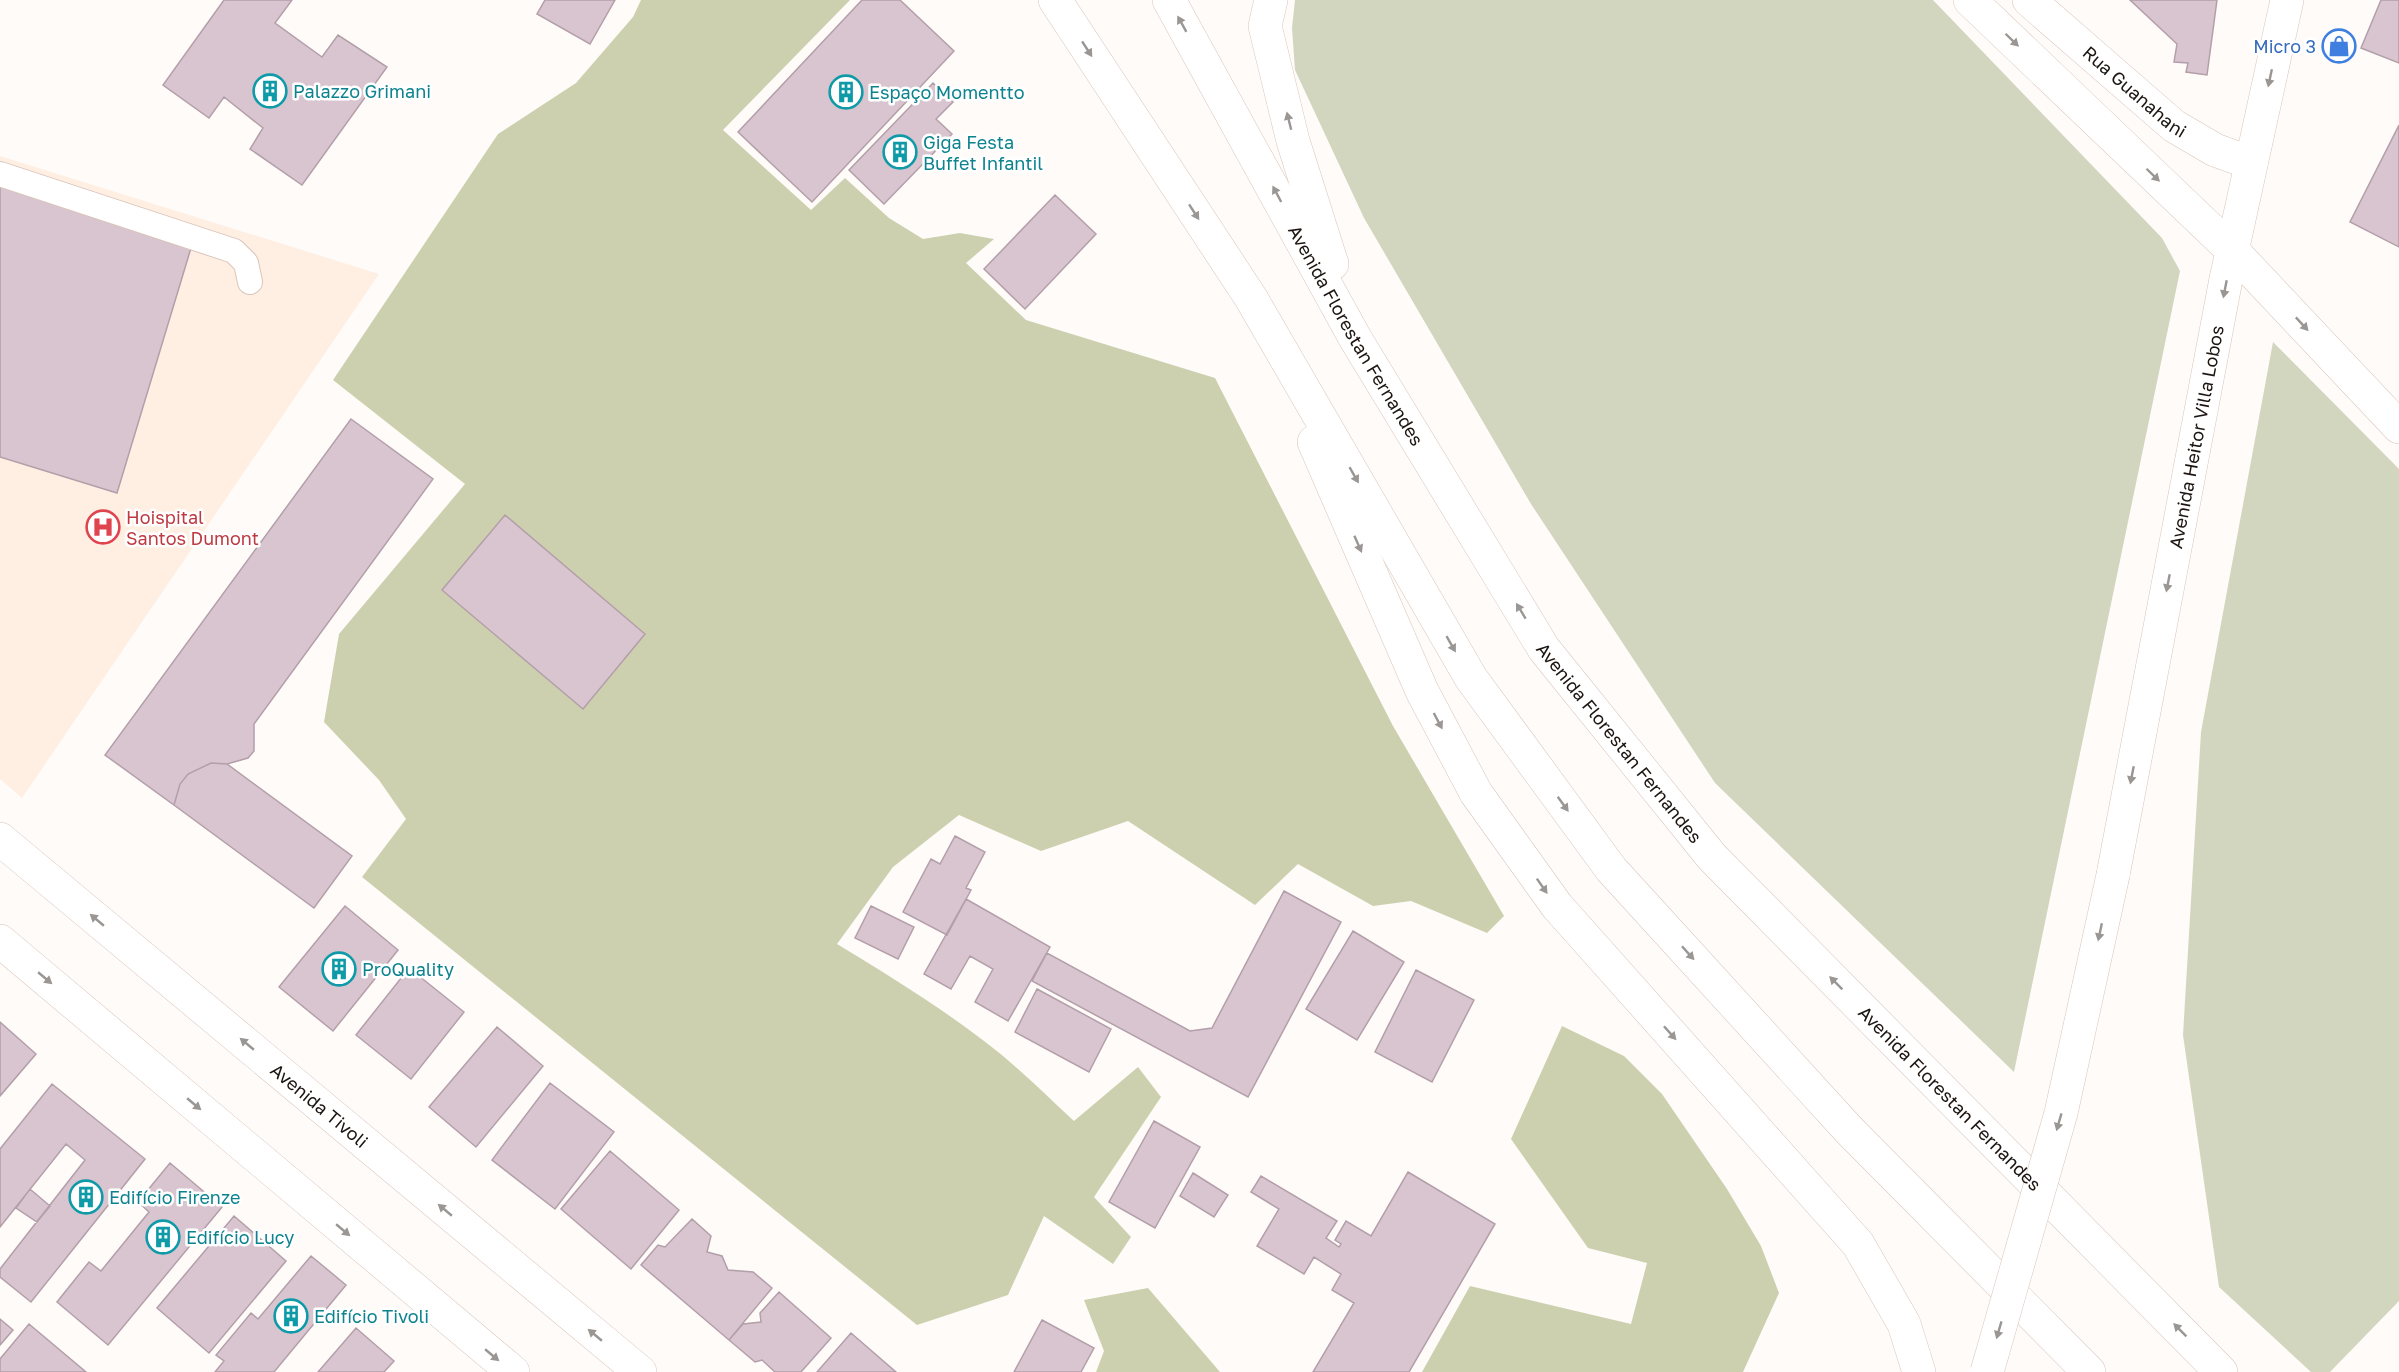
<svg xmlns="http://www.w3.org/2000/svg" width="2399" height="1372" viewBox="0 0 2399 1372" font-family="'Golos Text',sans-serif">
  <style>
    .medical { fill: #ffefe2 }
    .green { fill: #d3d6bf }
    .forest { fill: #cdd0ae }
    .building { fill: #d9c5cf; stroke: #b39fa9; stroke-width: 1.5 }
    .lines { fill: none; stroke-linecap: round; stroke-linejoin: round }
    .lane-casing { stroke: #d9c5bb; stroke-width: 26 }
    .street-casing { stroke: #d9c5bb; stroke-width: 34 }
    .secondary-casing { stroke: #d9c5bb; stroke-width: 34 }
    .highway-casing { stroke: #d9c5bb; stroke-width: 34 }
    .lane { stroke: #fff; stroke-width: 24 }
    .street { stroke: #fff; stroke-width: 33 }
    .secondary { stroke: #fff; stroke-width: 33 }
    .highway { stroke: #fff; stroke-width: 33 }
    .secondary-bridge-casing { stroke: #d9c5bb; stroke-width: 34; stroke-linecap: butt }
    .secondary-bridge { stroke: #fff; stroke-width: 33 }
    .oneway { fill: #999694 }
    .labels { text-anchor: middle; dominant-baseline: central; stroke-width: 5; stroke-linejoin: round; paint-order: stroke }
    .shop-label { font-size: 18px; fill: #366cbe; stroke: #fff; text-anchor: end }
    .street-label { font-size: 18px; fill: #1c1512; stroke: #fff }
    .culture-label { font-size: 18px; fill: #0d838f; stroke: #fff; text-anchor: start }
    .health-label { font-size: 18px; fill: #be3a42; stroke: #fff; text-anchor: start }
  </style>
  <rect width="100%" height="100%" fill="#fffbf9"/>
  <path class="medical" d="M0,156L379,274L22,798L0,779Z"/>
  <path class="green" d="M1295,0H1933L2162,238L2180,271L2014,1072L1715,783L1531,504L1364,218L1295,70L1292,28Z
    M2273,342L2399,469V1301L2330,1372H2311L2219,1287L2183,1035L2201,732Z"/>
  <path class="forest" d="M641,0H850L723,130L811,210L845,178L889,218L923,239L960,233L994,239L966,263L1026,320L1215,378L1393,726L1504,916L1487,933L1411,901L1373,906L1298,864L1255,905L1128,821L1041,851L959,815L893,867L837,944C888,975 937,1005 984,1041C1016,1065 1045,1094 1074,1121L1138,1067L1161,1097L1094,1197L1131,1237L1113,1264L1044,1216L1008,1295L917,1325L362,877L406,819L379,780L324,722L339,634L465,484L333,380L498,134L576,83L633,17Z
    M1562,1026L1624,1056L1662,1094L1727,1189L1761,1246L1779,1293L1743,1372H1422L1470,1286L1631,1324L1647,1263L1588,1248L1511,1139Z
    M1148,1288L1220,1372H1096L1104,1351L1084,1300Z"/>
  <path class="building" d="M224,0H292L275,23L322,57L338,35L387,67L302,185L250,149L263,128L224,97L209,118L163,85Z
    M545,0H615L590,44L537,14Z
    M862,0H900L954,51L812,202L738,132Z
    M2130,0H2217L2207,75L2186,72L2188,63L2174,62L2177,44Z
    M2381,0H2399V63L2361,48Z
    M933,83L953,102L936,119L952,134L884,204L849,170Z
    M2399,125V247L2350,222Z
    M0,186L191,248L117,493L0,457Z
    M1055,195L1096,234L1025,309L984,269Z
    M351,419L433,479L254,724V751L248,758L227,764L211,763L188,774L180,784L174,805L105,755Z
    M505,515L645,634L583,709L442,590Z
    M211,763L227,764L352,856L314,908L174,805L180,784L188,774Z
    M955,836L985,852L966,888L971,890L947,935L903,912L931,859L940,864Z
    M1284,891L1341,922L1248,1097L1032,981L1047,953L1190,1031L1212,1028Z
    M966,899L1050,947L1008,1021L975,1002L993,969L970,956L951,989L924,974Z
    M345,906L398,950L333,1031L279,987Z
    M871,906L914,927L898,959L855,938Z
    M1353,931L1404,962L1357,1040L1306,1009Z
    M409,968L464,1012L411,1079L356,1035Z
    M1416,970L1474,1000L1432,1082L1375,1052Z
    M1037,989L1111,1029L1089,1072L1015,1032Z
    M0,1022L36,1054L0,1096Z
    M497,1027L543,1066L476,1147L429,1107Z
    M550,1083L614,1132L555,1209L492,1160Z
    M52,1084L145,1159L31,1302L0,1277V1269L85,1160L66,1144L0,1227V1149Z
    M1154,1121L1200,1147L1155,1228L1109,1202Z
    M610,1151L679,1210L631,1269L561,1209Z
    M170,1163L222,1207L108,1345L57,1302L89,1262L101,1271L149,1212L138,1202Z
    M1408,1172L1495,1224L1409,1372H1313L1354,1303L1332,1290L1341,1274L1314,1257L1304,1274L1257,1246L1279,1209L1251,1192L1261,1176L1337,1221L1326,1238L1339,1247L1341,1244L1335,1240L1346,1221L1371,1236Z
    M1193,1173L1228,1195L1214,1217L1180,1196Z
    M30,1189L50,1206L37,1222L16,1208Z
    M234,1216L286,1261L209,1353L157,1308Z
    M692,1219L711,1236L707,1252L722,1256L728,1270L753,1272L772,1288L729,1340L641,1265L658,1245L665,1247Z
    M311,1256L346,1285L274,1372H215L224,1361L216,1355L251,1313L258,1319Z
    M779,1292L831,1338L801,1372H775L762,1360L755,1362L729,1340L743,1324L761,1322L760,1313Z
    M0,1319L13,1330L0,1345Z
    M1042,1320L1094,1348L1081,1372H1014Z
    M29,1324L86,1372H0V1359Z
    M356,1328L394,1361L384,1372H318Z
    M851,1333L896,1372H817Z"/>
  <g class="lines">
    <g class="lane-casing">
      <path id="lane" d="M0,174L234,251L246,263L250,282"/>
    </g>
    <g class="street-casing">
      <g id="street">
        <path id="s1" d="M2029,0L2174,126L2215,150L2251,163"/>
        <path d="M2233,251L2399,427"/>
        <path id="s2" d="M0,839L640,1372"/>
        <path d="M0,941L513,1372"/>
      </g>
    </g>
    <g class="secondary-casing">
      <g id="secondary">
        <path id="s3" d="M2113,875L2226,279L2287,0"/>
      </g>
    </g>
    <g class="highway-casing">
      <g id="highway">
        <path d="M1055,0L1251,298L1471,678L1611,869L1849,1130L2089,1372"/>
        <path id="s4" d="M1169,0L1355,338L1544,649L1712,857L2221,1372"/>
        <path d="M1271,0L1265,26L1293,141L1332,264"/>
        <path d="M1970,0L2233,251"/>
        <path d="M1314,442L1422,691L1476,793L1557,906L1858,1244L1904,1324L1919,1372"/>
      </g>
    </g>
    <use href="#lane" class="lane"/>
    <use href="#street" class="street"/>
    <use href="#secondary" class="secondary"/>
    <use href="#highway" class="highway"/>
    <g class="secondary-bridge-casing">
      <path id="secondary-bridge" d="M1987,1372L2061,1113L2113,875"/>
    </g>
    <use href="#secondary-bridge" class="secondary-bridge"/>
  </g>
  <defs><path id="oneway-solid" d="M-6-.8H1V-3.2L6.5 0L1 3.2V.8H-6Z" transform="scale(1.5)"/></defs>
  <g class="oneway">
    <use href="#oneway-solid" transform="translate(1182 24) rotate(-119)"/>
    <use href="#oneway-solid" transform="translate(2012 40) rotate(44)"/>
    <use href="#oneway-solid" transform="translate(1087 49) rotate(57)"/>
    <use href="#oneway-solid" transform="translate(2270 78) rotate(102)"/>
    <use href="#oneway-solid" transform="translate(1289 121) rotate(-104)"/>
    <use href="#oneway-solid" transform="translate(2153 175) rotate(44)"/>
    <use href="#oneway-solid" transform="translate(1277 194) rotate(-118)"/>
    <use href="#oneway-solid" transform="translate(1194 212) rotate(57)"/>
    <use href="#oneway-solid" transform="translate(2225 289) rotate(101)"/>
    <use href="#oneway-solid" transform="translate(2302 324) rotate(47)"/>
    <use href="#oneway-solid" transform="translate(1354 475) rotate(60)"/>
    <use href="#oneway-solid" transform="translate(1358 544) rotate(66)"/>
    <use href="#oneway-solid" transform="translate(2168 583) rotate(101)"/>
    <use href="#oneway-solid" transform="translate(1521 611) rotate(-121)"/>
    <use href="#oneway-solid" transform="translate(1451 644) rotate(60)"/>
    <use href="#oneway-solid" transform="translate(1438 721) rotate(62)"/>
    <use href="#oneway-solid" transform="translate(2132 775) rotate(101)"/>
    <use href="#oneway-solid" transform="translate(1563 804) rotate(54)"/>
    <use href="#oneway-solid" transform="translate(1542 886) rotate(55)"/>
    <use href="#oneway-solid" transform="translate(97 920) rotate(-140)"/>
    <use href="#oneway-solid" transform="translate(2100 932) rotate(102)"/>
    <use href="#oneway-solid" transform="translate(1688 953) rotate(48)"/>
    <use href="#oneway-solid" transform="translate(45 978) rotate(40)"/>
    <use href="#oneway-solid" transform="translate(1836 983) rotate(-135)"/>
    <use href="#oneway-solid" transform="translate(1670 1033) rotate(48)"/>
    <use href="#oneway-solid" transform="translate(247 1044) rotate(-140)"/>
    <use href="#oneway-solid" transform="translate(194 1104) rotate(40)"/>
    <use href="#oneway-solid" transform="translate(2059 1122) rotate(106)"/>
    <use href="#oneway-solid" transform="translate(445 1210) rotate(-140)"/>
    <use href="#oneway-solid" transform="translate(343 1230) rotate(40)"/>
    <use href="#oneway-solid" transform="translate(1999 1330) rotate(106)"/>
    <use href="#oneway-solid" transform="translate(2180 1330) rotate(-135)"/>
    <use href="#oneway-solid" transform="translate(595 1335) rotate(-140)"/>
    <use href="#oneway-solid" transform="translate(492 1355) rotate(40)"/>
  </g>
  <defs>
    <g id="shop-ring" transform="scale(1.725)"><circle r="9.5" fill="#fff" stroke="#3f7fe0" stroke-width="1.5"/><path d="M-5-2.5h2.3a2.7 3.5 0 0 1 5.4 0H5L5.5 6h-11ZM-1.5-2.5h3a1.5 2.3 0 0 0-3 0Z" fill="#3f7fe0"/></g>
    <g id="building-ring" transform="scale(1.725)"><circle r="9.5" fill="#fff" stroke="#0f9aa8" stroke-width="1.5"/><path d="M-4-6H4V6H1V3H-1V6H-4ZM-2.5-4.3h1.7v1.8h-1.7ZM.8-4.3h1.7v1.8H.8ZM-2.5-1h1.7V.8h-1.7ZM.8-1h1.7V.8H.8Z" fill="#0f9aa8"/></g>
    <g id="hospital-ring" transform="scale(1.725)"><circle r="9.5" fill="#fff" stroke="#e0444e" stroke-width="1.5"/><path d="M-5-5h3v3.5h4V-5h3V5h-3V1.5h-4V5h-3Z" fill="#e0444e"/></g>
  </defs>
  <g fill-rule="evenodd">
    <use href="#shop-ring" x="2339" y="46"/>
    <use href="#building-ring" x="270" y="91"/>
    <use href="#building-ring" x="846" y="92"/>
    <use href="#building-ring" x="900" y="152"/>
    <use href="#hospital-ring" x="103" y="527"/>
    <use href="#building-ring" x="339" y="969"/>
    <use href="#building-ring" x="86" y="1197"/>
    <use href="#building-ring" x="163" y="1237"/>
    <use href="#building-ring" x="291" y="1316"/>
  </g>
  <g class="labels">
    <g class="shop-label">
      <text x="2316" y="46">Micro 3</text>
    </g>
    <g class="street-label">
      <text stroke="none"><textPath href="#s1" startOffset="140">Rua Guanahani</textPath></text>
      <text stroke="none"><textPath href="#s4" startOffset="384">Avenida Florestan Fernandes</textPath></text>
      <text stroke="none"><textPath href="#s3" startOffset="446">Avenida Heitor Villa Lobos</textPath></text>
      <text stroke="none"><textPath href="#s4" startOffset="870">Avenida Florestan Fernandes</textPath></text>
      <text stroke="none"><textPath href="#s4" startOffset="1356">Avenida Florestan Fernandes</textPath></text>
      <text stroke="none"><textPath href="#s2" startOffset="416">Avenida Tivoli</textPath></text>
    </g>
    <g class="culture-label">
      <text x="293" y="91">Palazzo Grimani</text>
      <text x="869" y="92">Espaço Momentto</text>
      <text x="923" y="142">Giga Festa<tspan x="923" dy="21">Buffet Infantil</tspan></text>
      <text x="362" y="969">ProQuality</text>
      <text x="109" y="1197">Edifício Firenze</text>
      <text x="186" y="1237">Edifício Lucy</text>
      <text x="314" y="1316">Edifício Tivoli</text>
    </g>
    <g class="health-label">
      <text x="126" y="517">Hoispital<tspan x="126" dy="21">Santos Dumont</tspan></text>
    </g>
  </g>
</svg>
